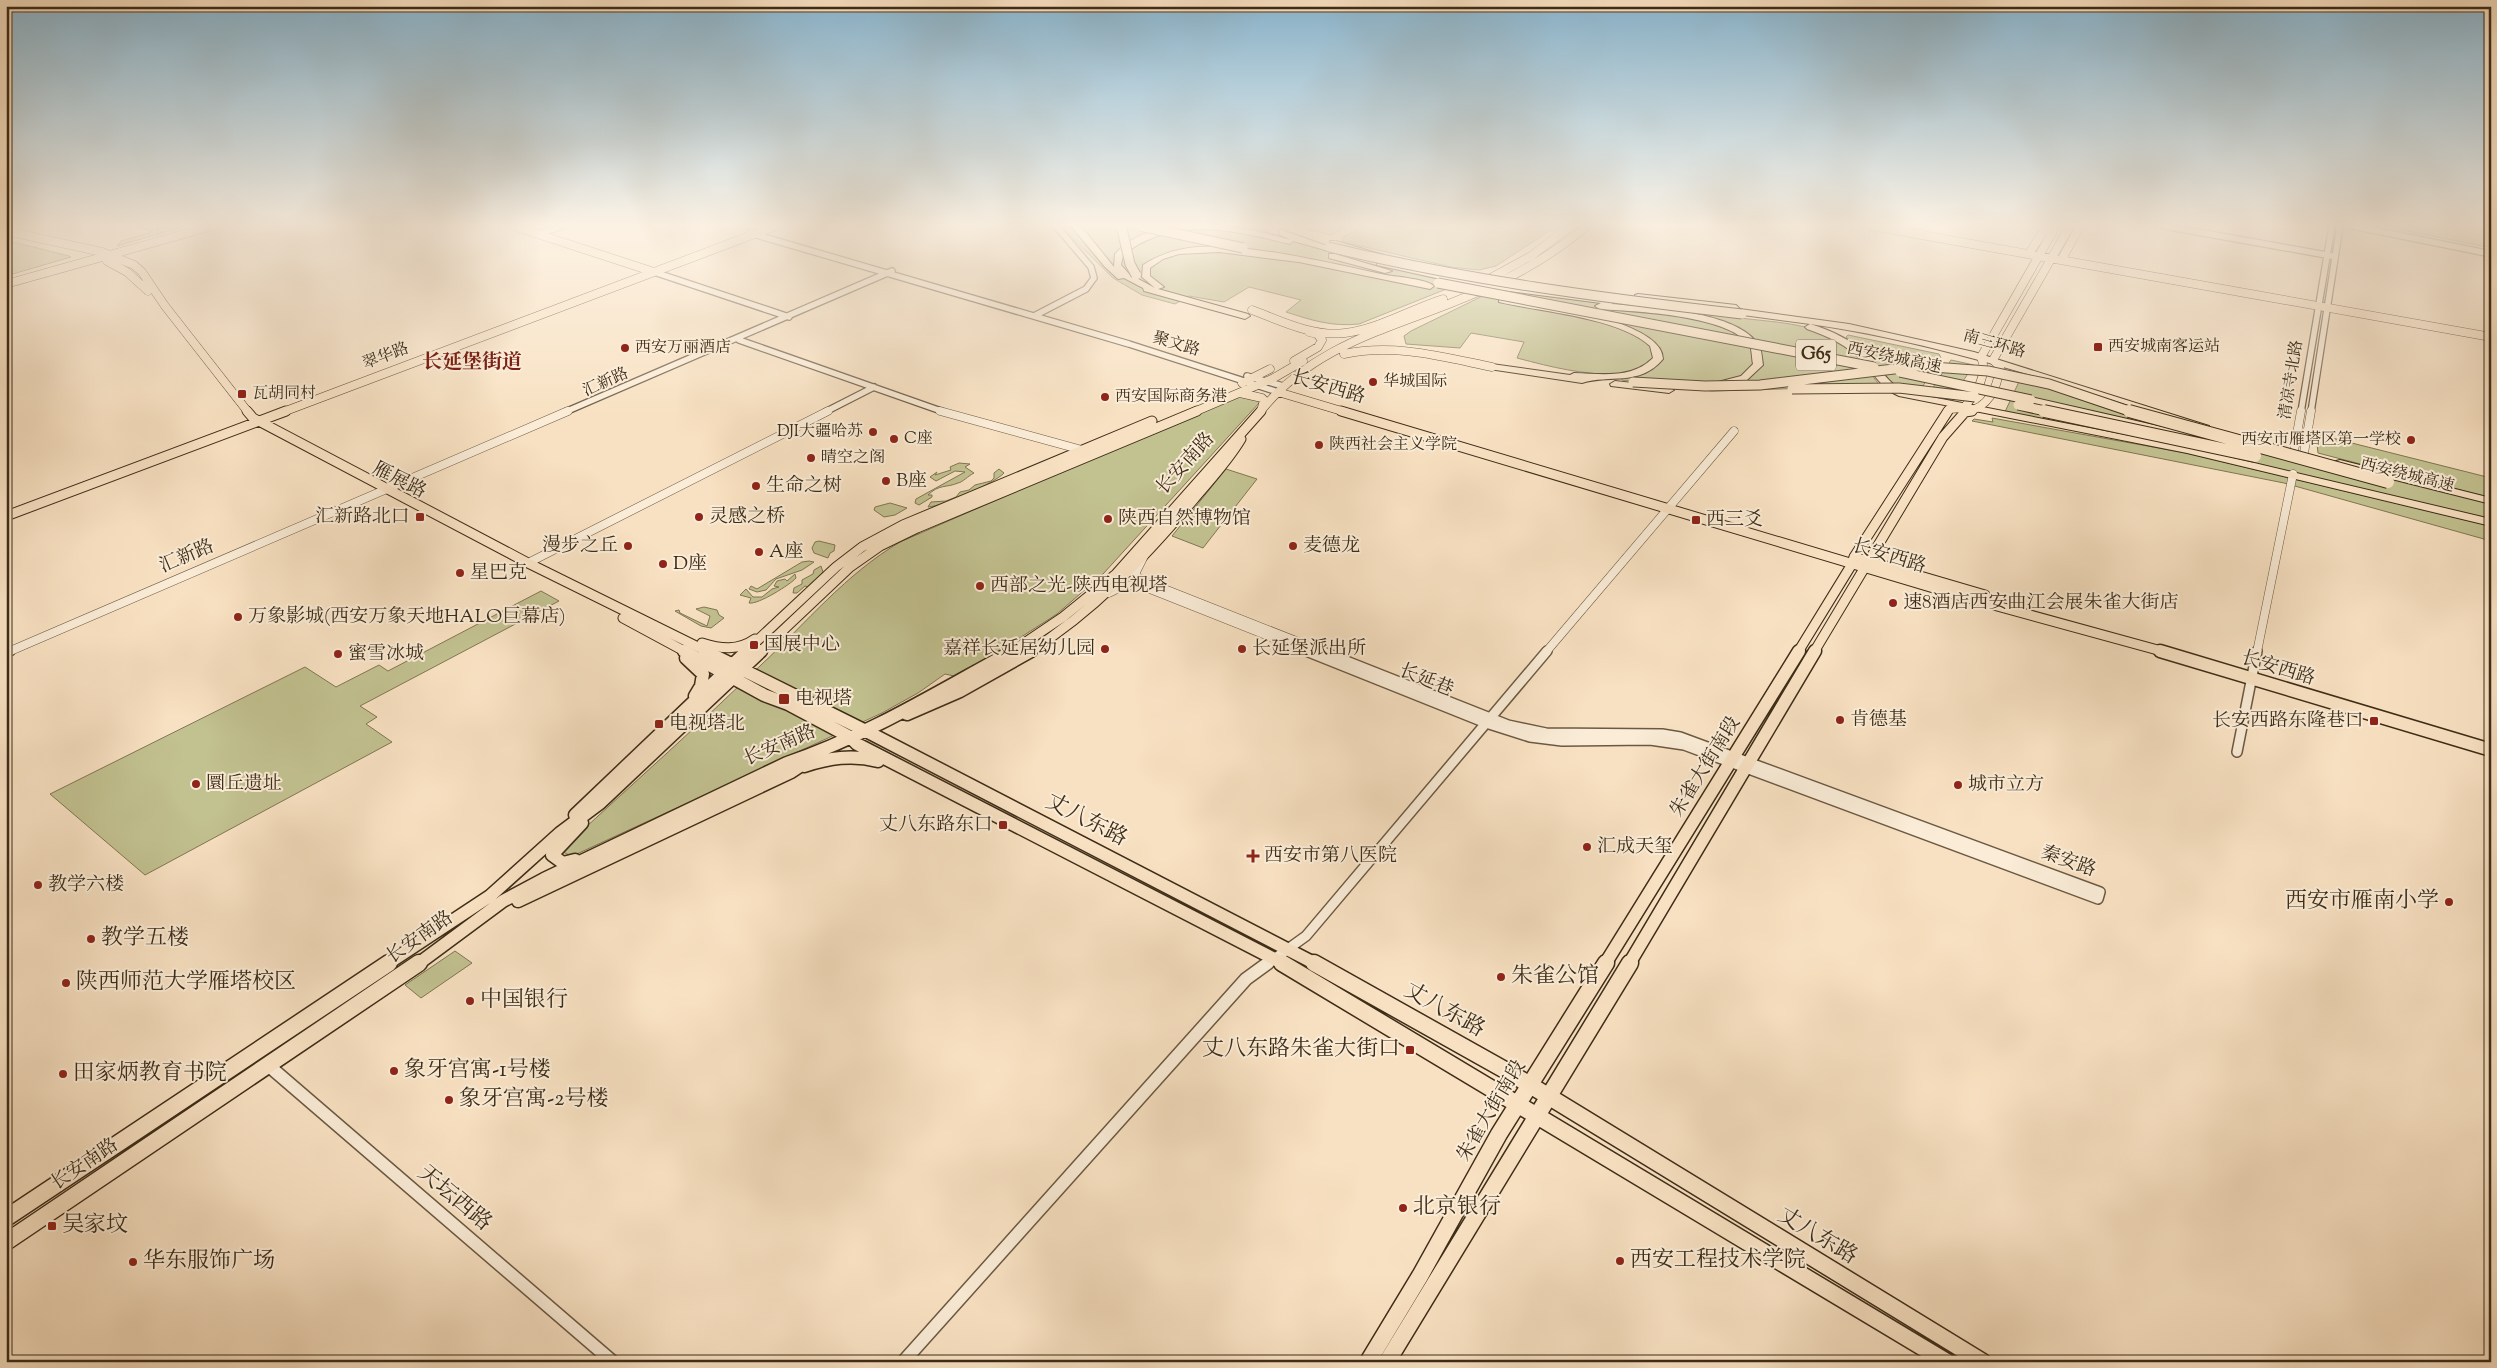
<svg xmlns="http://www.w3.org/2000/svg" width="2497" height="1368" viewBox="0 0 2497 1368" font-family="'Sorts Mill Goudy','Noto Serif SC',serif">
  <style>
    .green { fill: #c2c190; stroke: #807654 }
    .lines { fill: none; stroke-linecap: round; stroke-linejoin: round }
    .minor-far3-casing { stroke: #6c5942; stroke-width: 8 }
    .minor-far2-casing { stroke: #6c5942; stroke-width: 9 }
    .minor-far1-casing { stroke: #6c5942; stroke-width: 12 }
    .minor-casing { stroke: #6c5942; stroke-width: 15 }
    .major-far3-casing { stroke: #3d2c18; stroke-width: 9 }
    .major-far2-casing { stroke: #3d2c18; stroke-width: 11 }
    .major-far1-casing { stroke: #3d2c18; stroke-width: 15 }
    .major-casing { stroke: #3d2c18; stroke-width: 19 }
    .highway-casing { stroke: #3d2c18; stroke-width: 2 }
    .minor-far3 { stroke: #faecd7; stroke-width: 5.5 }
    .minor-far2 { stroke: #faecd7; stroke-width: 8 }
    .minor-far1 { stroke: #faecd7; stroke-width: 9 }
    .minor { stroke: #faecd7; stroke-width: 12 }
    .major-far3 { stroke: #f8e1c2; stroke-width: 8 }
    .major-far2 { stroke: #f8e1c2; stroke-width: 9 }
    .major-far1 { stroke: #f8e1c2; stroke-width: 12 }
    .major { stroke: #f8e1c2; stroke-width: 16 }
    .highway { fill: #f8e1c2; fill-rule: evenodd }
    .highway-bridge-far1-casing { stroke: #3d2c18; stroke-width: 11; stroke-linecap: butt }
    .highway-bridge-casing { stroke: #3d2c18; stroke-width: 14; stroke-linecap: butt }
    .highway-bridge-far1 { stroke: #f8e1c2; stroke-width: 9 }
    .highway-bridge { stroke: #f8e1c2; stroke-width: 12 }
    .poi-dot { fill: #8f2418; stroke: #faecd7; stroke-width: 2 }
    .labels { text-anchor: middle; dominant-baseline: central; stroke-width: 4; stroke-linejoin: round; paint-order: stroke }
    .far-street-label { font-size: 16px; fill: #3d2c18; stroke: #faecd7 }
    .far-poi-label { font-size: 16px; fill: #3d2c18; stroke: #faecd7; text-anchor: start }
    .shield { fill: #faecd7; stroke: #766651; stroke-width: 1 }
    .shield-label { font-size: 18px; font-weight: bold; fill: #3d2c18 }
    .street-label { font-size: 19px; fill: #3d2c18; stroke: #faecd7 }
    .poi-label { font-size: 19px; fill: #3d2c18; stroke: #faecd7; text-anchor: start }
    .far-district-label { font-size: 20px; font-weight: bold; fill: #7a1f14; stroke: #faecd7 }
    .near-street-label { font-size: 22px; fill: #3d2c18; stroke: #faecd7 }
    .near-poi-label { font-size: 22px; fill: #3d2c18; stroke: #faecd7; text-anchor: start }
  </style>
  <rect width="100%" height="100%" fill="#f8e1c2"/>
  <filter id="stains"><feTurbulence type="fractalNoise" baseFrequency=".004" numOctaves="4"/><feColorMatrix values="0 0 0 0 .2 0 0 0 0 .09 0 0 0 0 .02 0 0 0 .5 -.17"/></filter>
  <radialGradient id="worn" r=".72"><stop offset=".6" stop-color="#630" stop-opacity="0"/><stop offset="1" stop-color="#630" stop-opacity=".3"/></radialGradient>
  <path class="green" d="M136,226L154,230L172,226L179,228L117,246L121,241L152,232Z
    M1060,226H1249L1354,260L1459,284L1359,324C1332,327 1311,320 1286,312L1301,300L1249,287L1224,302L1189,296L1175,304L1142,295L1113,278Z
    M1295,226H1347L1331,235Z
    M1364,226H1557L1496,266L1479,270L1451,267L1343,242L1342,238Z
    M2383,226H2491V248Z
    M6,240L69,256L71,257L6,276Z
    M1497,289C1578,303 1659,307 1740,318C1772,322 1812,323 1840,341C1857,352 1868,370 1880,386L1712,391L1622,380L1620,375C1580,374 1555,368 1517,358L1524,342L1471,333L1460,348L1406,344L1404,336L1411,331Z
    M1848,335L1939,354L1941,358L1917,395L1885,381L1869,358L1846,337Z
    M1951,360L1974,365L1950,400L1928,395Z
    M2023,373L2146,411L2491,503V521L2221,455L2004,414Z
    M1238,395L1260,399V402L1103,574L1057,614L976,666L973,665L954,676L945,674L918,693L882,713L579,853L571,856L563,852L574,838C637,780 700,724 761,665C807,622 846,574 900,542Z
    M1992,418L2186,453L2491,526V541L2284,483L1972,421L1974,419L1993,422Z
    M2316,434L2491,478V498L2318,453Z
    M959,463L970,464L965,467L974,473C968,476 963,482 958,483C946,488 939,484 928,495H932V497L919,505L915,503L916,499L965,472L955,471L936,481L930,477L937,472L935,475L951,470L950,467Z
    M999,469L1004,473C995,483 943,506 928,507L931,502L946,501L956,497L960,492L969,490L975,485L991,481L994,478V473Z
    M1226,469L1257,479L1203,548L1172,536Z
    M890,503L907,508L895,515L884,517L874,510L875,507Z
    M819,541L835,545L834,551L830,553L828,558L814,553L812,548L815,542Z
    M809,561L814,562L802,570L776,579L766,590L757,592L749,589L751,586L757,589L802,562Z
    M821,566L823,572L808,587L805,586L797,593H793L794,588L802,584V580L813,574L814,570Z
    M795,574L796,578C791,584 758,605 749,603L751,598L740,595L746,589L753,597H762L772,589L779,587L774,586L777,581L785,579L787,581Z
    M541,591L559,601L360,706L377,717L366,724L392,742L145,875L50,794L305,667L336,687L379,665L388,671Z
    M704,607L717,610L719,615L724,618L711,628L701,626L675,611L679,610L680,613L707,626L710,616L696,609Z
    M455,951L472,963L421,998L405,985Z"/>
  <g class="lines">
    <g class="minor-far3-casing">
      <path id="minor-far3" d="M2164,226L2332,256
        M2353,226L2491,254
        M750,233L1129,344L1278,392
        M538,234L563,226
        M654,272L789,317
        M1034,316L1086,289L1094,278L1091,267L1056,226
        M739,340L944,412
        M1247,376L1283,386
        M565,412L892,271
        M825,412L874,387
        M2301,412L2332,226
        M2311,412L2340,226"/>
    </g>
    <g class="minor-far2-casing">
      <path id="minor-far2" d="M940,411L1082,450
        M2294,451L2301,411
        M2304,453L2311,411
        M1144,556L1136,572L1137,577L1144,581L1324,652
        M528,563L828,411
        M1109,593L1125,585L1145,587L1309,652
        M8,652L568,411
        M1546,652L1734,431
        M2257,652L2293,474"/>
    </g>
    <g class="minor-far1-casing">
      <path id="minor-far1" d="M1306,651L1486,723L1530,737L1562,741L1650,740L1684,745L2098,899L2100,892L1680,737L1662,734L1546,733L1508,725L1321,651
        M6,653L10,651
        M2237,752L2257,651
        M1267,964L1306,936L1547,651"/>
    </g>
    <g class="minor-casing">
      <path id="minor" d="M269,1066L613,1362
        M903,1362L1246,979L1268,963"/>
    </g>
    <g class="major-far3-casing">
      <path id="major-far3" d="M513,226L654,272
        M1871,226L2491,337
        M6,231L102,252L134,265L142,272L165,306L248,412
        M2030,252L2047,226
        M2063,257L2080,226
        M107,261L127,272L148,291
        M1487,280L1531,256L1571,226
        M6,284L213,226
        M1252,310C1281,321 1313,337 1345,333C1379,329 1411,309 1443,299
        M1344,354C1394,343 1443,357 1492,367
        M1294,361L1318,347L1322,340L1317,334L1309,332
        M1242,383L1270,369
        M1278,392L1345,412
        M1240,393L1262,398L1264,400L1261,411
        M283,412L776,226
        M1194,412L1272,379L1303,361
        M1260,412C1314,344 1390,329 1466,297C1511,279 1550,257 1587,226
        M1947,412L1949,409L1964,408C1975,393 1989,376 1981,357L2056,226
        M1966,412C1989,407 1997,389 2000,367L1993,360L2070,226"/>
    </g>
    <g class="major-far2-casing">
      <path id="major-far2" d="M247,411L253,418L528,563L708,652
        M1341,411L1957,595L2165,652
        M6,516L286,411
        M1862,559L1985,595
        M623,618L686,652
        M702,643C721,649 738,651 755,639
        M745,652L836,567L862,547L903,525L1152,421
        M760,652L850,567L880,546L917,528L1197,411
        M1011,652L1063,617L1116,574L1261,411
        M1029,652C1093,612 1145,557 1194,499C1210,480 1228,461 1241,439
        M1798,652L1852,564L1854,557L1948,411
        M1814,652L1943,437L1965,412L1972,411"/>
    </g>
    <g class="major-far1-casing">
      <path id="major-far1" d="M684,651L764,695L788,704L850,737L857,744L1284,964
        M705,651L866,731L1316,964
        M2160,651L2491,750
        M686,658L703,674L701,686L695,696
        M907,714L960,691L1031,651
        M804,766C829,758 852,754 878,761
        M575,815L747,651
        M575,860L563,863L552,855L582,823
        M518,901L791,772L809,760
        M387,964L490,896L560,833L600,803L761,651
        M418,964L503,901L544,879L787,763C867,736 939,691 1013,651
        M1605,964L1799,651
        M1629,964L1815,651"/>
    </g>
    <g class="major-casing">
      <path id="major" d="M1282,963L1947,1362
        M1314,963L1512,1074L1983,1362
        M6,1218L389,963
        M6,1242L419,963
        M1368,1362L1420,1276L1499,1134L1606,963
        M1387,1362L1630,963"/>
    </g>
    <g class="highway-casing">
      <path id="highway" d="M1071,226H1079L1084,230L1114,267L1115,254C1155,210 1240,225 1291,240L1279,234V230H1282L1347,253L1343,255L1293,241L1290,244C1233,230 1173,215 1123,255L1121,265L1129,274L1155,288L1142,277L1143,265C1160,254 1176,249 1197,247C1254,244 1329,263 1386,275C1398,277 1426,279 1434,286L1430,289L1299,262L1219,252L1179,254L1163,259L1150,268V276L1164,287L1158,289L1248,314L1250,316L1245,319L1144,291L1143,288L1124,278L1118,279L1105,267Z
        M1330,241H1336L1384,255L1377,257L1330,245Z
        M1329,254H1335L1392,271L1385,273L1329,258Z
        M1380,260L1477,281L1610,299L1614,302L1612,304C1648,307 1740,311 1759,346C1762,351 1762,359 1763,365L1747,380L1714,387V383L1741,376L1753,364C1752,360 1752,354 1751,349C1738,315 1630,311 1599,309L1595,306L1601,303L1477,287L1377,265V261Z
        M1638,294L1736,305L1740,309L1849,324L1974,352L2209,426L2208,428H2200C2072,388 1944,343 1810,324C1831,330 1853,341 1869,356C1881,369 1888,384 1906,392L2187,447L2491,519V526L2187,453L1899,396C1882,389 1875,375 1863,362C1848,345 1827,336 1807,329L1805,327L1810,324L1728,313L1724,309L1635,299V295Z
        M1502,297C1533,303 1663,320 1663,359C1640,387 1609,374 1582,383L1489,369V365L1492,364L1570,375L1574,373C1602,374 1632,379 1653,358L1650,346C1618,317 1541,312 1499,302V298Z
        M1615,381L1669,387L1674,390L1669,393L1611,386L1610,384Z
        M2031,397L2220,440L2225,443L2220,446L2027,402L2026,400Z
        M2340,460L2491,498V504L2336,465V461Z"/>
    </g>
    <use href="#minor-far3" class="minor-far3"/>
    <use href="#minor-far2" class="minor-far2"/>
    <use href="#minor-far1" class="minor-far1"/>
    <use href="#minor" class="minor"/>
    <use href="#major-far3" class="major-far3"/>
    <use href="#major-far2" class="major-far2"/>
    <use href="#major-far1" class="major-far1"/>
    <use href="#major" class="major"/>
    <use href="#highway" class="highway"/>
    <g class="highway-bridge-far1-casing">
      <path id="highway-bridge-far1" d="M1140,226L1243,248
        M1122,229L1130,264L1136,275
        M1329,247C1465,280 1603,298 1742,314
        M1438,283L1874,367
        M1900,372L2031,400
        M1633,382L1705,386L1760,385L1919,366L1988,371L2049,384L2132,412
        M1792,389L1899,388L1975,397
        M2018,405L2050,412"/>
    </g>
    <g class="highway-bridge-casing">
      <path id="highway-bridge" d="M2044,411L2255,456
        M2129,411L2388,482"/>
    </g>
    <use href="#highway-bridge-far1" class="highway-bridge-far1"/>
    <use href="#highway-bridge" class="highway-bridge"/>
  </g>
  <linearGradient id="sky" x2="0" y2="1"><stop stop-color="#8ab8d3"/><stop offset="0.54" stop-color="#fcf2e4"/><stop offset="1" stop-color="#fcf2e4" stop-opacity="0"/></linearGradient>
  <rect width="2497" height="417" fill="url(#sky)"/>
  <g class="poi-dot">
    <rect x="2093" y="342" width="10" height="10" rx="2.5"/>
    <circle cx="625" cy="348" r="5"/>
    <circle cx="1373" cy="382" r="5"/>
    <rect x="237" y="389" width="10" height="10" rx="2.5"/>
    <circle cx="1105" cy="397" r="5"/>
    <circle cx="873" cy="432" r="5"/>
    <circle cx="894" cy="439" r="5"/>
    <circle cx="2411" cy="440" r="5"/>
    <circle cx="1319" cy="445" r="5"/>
    <circle cx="811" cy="458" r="5"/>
    <circle cx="886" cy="481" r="5"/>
    <circle cx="756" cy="486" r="5"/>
    <rect x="415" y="512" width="10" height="10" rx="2.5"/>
    <circle cx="699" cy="517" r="5"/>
    <circle cx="1108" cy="519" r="5"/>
    <rect x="1691" y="515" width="10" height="10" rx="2.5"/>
    <circle cx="628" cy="546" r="5"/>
    <circle cx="1293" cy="546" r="5"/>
    <circle cx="759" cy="552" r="5"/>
    <circle cx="663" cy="564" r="5"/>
    <circle cx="460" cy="573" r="5"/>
    <circle cx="980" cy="586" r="5"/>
    <circle cx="1893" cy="603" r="5"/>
    <circle cx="238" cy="617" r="5"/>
    <rect x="749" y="640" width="10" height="10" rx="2.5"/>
    <circle cx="1105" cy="649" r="5"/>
    <circle cx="1242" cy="649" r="5"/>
    <circle cx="338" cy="654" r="5"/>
    <rect x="778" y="693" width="12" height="12" rx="2.5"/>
    <circle cx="1840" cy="720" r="5"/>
    <rect x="2369" y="716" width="10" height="10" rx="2.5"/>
    <rect x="654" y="719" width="10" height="10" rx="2.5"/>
    <circle cx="196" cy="784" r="5"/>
    <circle cx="1958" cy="785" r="5"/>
    <rect x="998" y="820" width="10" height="10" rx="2.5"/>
    <circle cx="1587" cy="847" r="5"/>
    <path d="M1250.5 848.5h5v5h5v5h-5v5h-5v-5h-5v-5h5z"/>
    <circle cx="38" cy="885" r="5"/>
    <circle cx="2449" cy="902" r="5"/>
    <circle cx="91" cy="939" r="5"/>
    <circle cx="1501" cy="977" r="5"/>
    <circle cx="66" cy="983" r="5"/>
    <circle cx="470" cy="1001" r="5"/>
    <rect x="1405" y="1045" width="10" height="10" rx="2.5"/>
    <circle cx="394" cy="1071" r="5"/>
    <circle cx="63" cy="1074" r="5"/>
    <circle cx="449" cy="1100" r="5"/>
    <circle cx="1403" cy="1208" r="5"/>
    <rect x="47" y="1221" width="10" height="10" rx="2.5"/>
    <circle cx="1620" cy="1261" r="5"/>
    <circle cx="133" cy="1262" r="5"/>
  </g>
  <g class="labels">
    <g class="far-street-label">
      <text transform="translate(1176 345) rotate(17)">聚文路</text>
      <text transform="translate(1994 345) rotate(16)">南三环路</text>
      <text transform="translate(386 357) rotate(-21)">翠华路</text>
      <text transform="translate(1894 359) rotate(12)">西安绕城高速</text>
      <text transform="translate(2292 380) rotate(-81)">清凉寺北路</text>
      <text transform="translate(606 383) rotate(-24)">汇新路</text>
      <text transform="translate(2407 476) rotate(14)">西安绕城高速</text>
    </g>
    <g class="far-poi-label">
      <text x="2108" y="347">西安城南客运站</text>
      <text x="635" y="348">西安万丽酒店</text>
      <text x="1383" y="382">华城国际</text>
      <text x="252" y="394">瓦胡同村</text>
      <text x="1115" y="397">西安国际商务港</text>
      <text x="863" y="432" text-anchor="end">DJI大疆哈苏</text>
      <text x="904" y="439">C座</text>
      <text x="2401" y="440" text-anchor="end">西安市雁塔区第一学校</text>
      <text x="1329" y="445">陕西社会主义学院</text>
      <text x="821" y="458">晴空之阁</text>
    </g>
    <rect class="shield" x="1796" y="339.5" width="40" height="31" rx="4"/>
    <g class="shield-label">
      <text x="1816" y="355">G65</text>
    </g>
    <g class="street-label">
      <text transform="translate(1328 388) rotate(16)">长安西路</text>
      <text transform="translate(1186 464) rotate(-48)">长安南路</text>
      <text transform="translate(399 481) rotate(27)">雁展路</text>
      <text transform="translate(187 557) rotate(-23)">汇新路</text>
      <text transform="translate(1889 557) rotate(17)">长安西路</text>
      <text transform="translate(2278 669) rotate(17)">长安西路</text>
      <text transform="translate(1426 681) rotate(22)">长延巷</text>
      <text transform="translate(780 746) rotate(-23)">长安南路</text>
      <text transform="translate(1706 767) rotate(-58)">朱雀大街南段</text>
      <text transform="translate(2068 862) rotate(20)">秦安路</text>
      <text transform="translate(420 938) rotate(-35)">长安南路</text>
      <text transform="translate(1492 1111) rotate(-59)">朱雀大街南段</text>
      <text transform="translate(85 1165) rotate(-34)">长安南路</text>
    </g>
    <g class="poi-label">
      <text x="896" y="481">B座</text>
      <text x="766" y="486">生命之树</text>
      <text x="410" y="517" text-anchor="end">汇新路北口</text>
      <text x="709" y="517">灵感之桥</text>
      <text x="1118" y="519">陕西自然博物馆</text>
      <text x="1706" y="520">西三爻</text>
      <text x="618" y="546" text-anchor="end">漫步之丘</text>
      <text x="1303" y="546">麦德龙</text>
      <text x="769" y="552">A座</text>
      <text x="673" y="564">D座</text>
      <text x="470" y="573">星巴克</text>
      <text x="990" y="586">西部之光-陕西电视塔</text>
      <text x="1903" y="603">速8酒店西安曲江会展朱雀大街店</text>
      <text x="248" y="617">万象影城(西安万象天地HALO巨幕店)</text>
      <text x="764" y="645">国展中心</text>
      <text x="1095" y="649" text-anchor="end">嘉祥长延居幼儿园</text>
      <text x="1252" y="649">长延堡派出所</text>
      <text x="348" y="654">蜜雪冰城</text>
      <text x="795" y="699">电视塔</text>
      <text x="1850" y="720">肯德基</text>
      <text x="2364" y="721" text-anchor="end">长安西路东隆巷口</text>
      <text x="669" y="724">电视塔北</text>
      <text x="206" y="784">圜丘遗址</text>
      <text x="1968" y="785">城市立方</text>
      <text x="993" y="825" text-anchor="end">丈八东路东口</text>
      <text x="1597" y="847">汇成天玺</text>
      <text x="1264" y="856">西安市第八医院</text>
      <text x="48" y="885">教学六楼</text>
    </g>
    <g class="far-district-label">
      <text x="472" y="363">长延堡街道</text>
    </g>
    <g class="near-street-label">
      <text transform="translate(1086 821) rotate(27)">丈八东路</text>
      <text transform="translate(1444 1011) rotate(29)">丈八东路</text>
      <text transform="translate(454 1199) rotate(40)">天坛西路</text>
      <text transform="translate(1817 1237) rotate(31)">丈八东路</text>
    </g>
    <g class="near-poi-label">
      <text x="2439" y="902" text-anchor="end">西安市雁南小学</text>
      <text x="101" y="939">教学五楼</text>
      <text x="1511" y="977">朱雀公馆</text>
      <text x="76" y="983">陕西师范大学雁塔校区</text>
      <text x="480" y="1001">中国银行</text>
      <text x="1400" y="1050" text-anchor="end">丈八东路朱雀大街口</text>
      <text x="404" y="1071">象牙宫寓-1号楼</text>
      <text x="73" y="1074">田家炳教育书院</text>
      <text x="459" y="1100">象牙宫寓-2号楼</text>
      <text x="1413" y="1208">北京银行</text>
      <text x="62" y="1226">吴家坟</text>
      <text x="1630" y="1261">西安工程技术学院</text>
      <text x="143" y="1262">华东服饰广场</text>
    </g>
  </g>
  <rect width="2497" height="1368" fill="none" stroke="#f8e1c2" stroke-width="25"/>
  <rect x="8" y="8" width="2482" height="1353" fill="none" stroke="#3d2c18" stroke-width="2.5"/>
  <rect x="12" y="12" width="2472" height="1343" fill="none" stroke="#3d2c18"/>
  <rect width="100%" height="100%" filter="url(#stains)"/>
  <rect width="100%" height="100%" fill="url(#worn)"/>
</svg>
